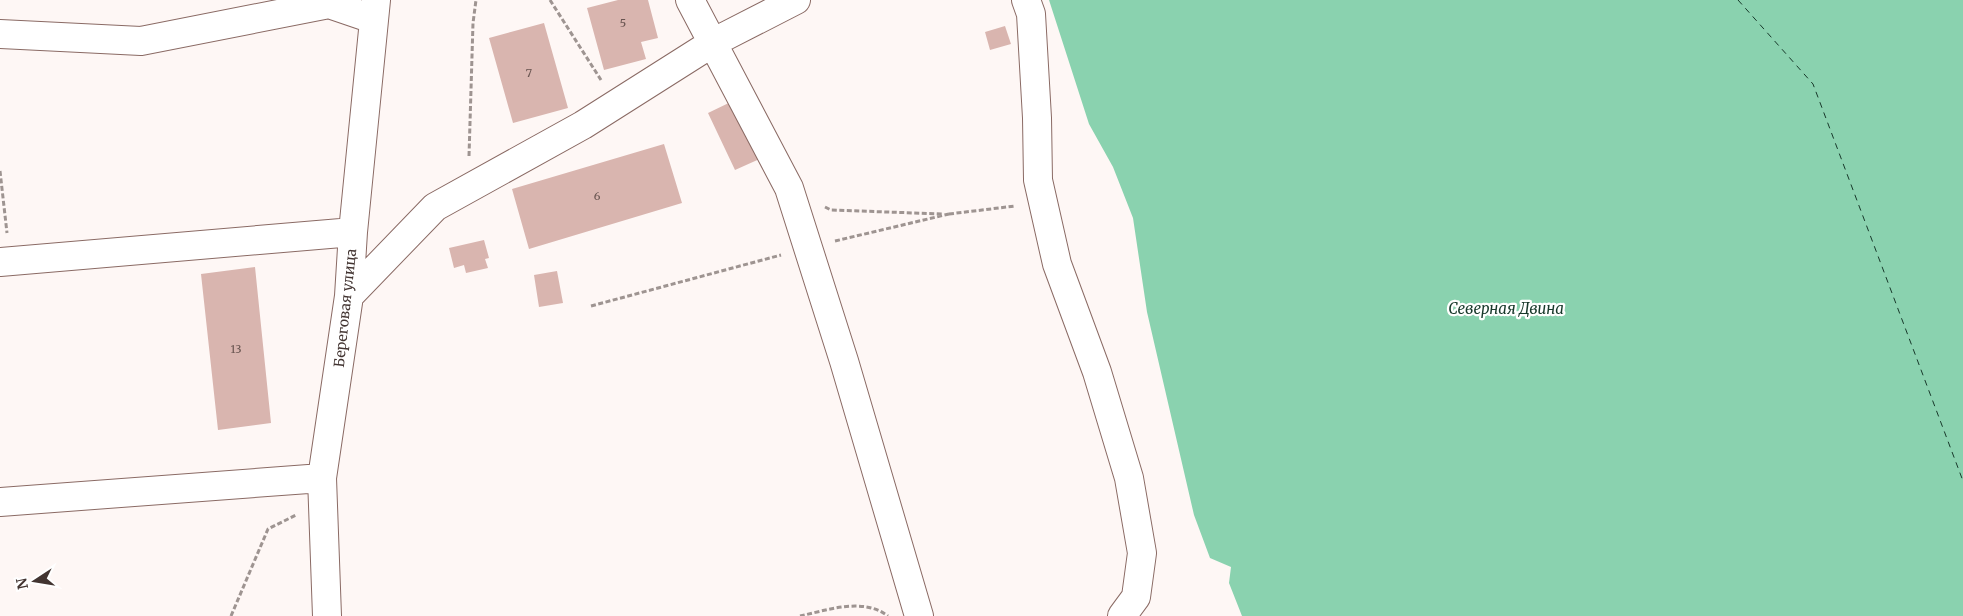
<svg xmlns="http://www.w3.org/2000/svg" width="1963" height="616" viewBox="0 0 1963 616" font-family="Merriweather,serif">
  <style>
    .water { fill: #8ad2af }
    .lines { fill: none; stroke-linecap: round; stroke-linejoin: round }
    .ferry { stroke: #18392b; stroke-width: 1; stroke-dasharray: 6 5; stroke-linecap: butt }
    .building { fill: #d9b5af }
    .minor-casing { stroke: #8a6a64; stroke-width: 30 }
    .path { stroke: #9e9491; stroke-width: 3; stroke-dasharray: 5 2.5; stroke-linecap: butt }
    .minor { stroke: #fff; stroke-width: 28 }
    .labels { text-anchor: middle; dominant-baseline: central; stroke-width: 4.5; stroke-linejoin: round; paint-order: stroke }
    .number-label { font-size: 11px; fill: #685450 }
    .street-label { font-size: 14px; fill: #423431; stroke: #fff }
    .water-label { font-size: 15px; font-style: italic; fill: #18392b; stroke: #fff }
  </style>
  <rect width="100%" height="100%" fill="#fef7f5"/>
  <path class="water" d="M1049,0H1963V616H1242L1229,583L1231,567L1210,558L1194,515L1147,312L1133,218L1113,167L1089,124Z"/>
  <g class="lines">
    <path class="ferry" d="M1738,0L1813,84L1963,481"/>
  </g>
  <path class="building" d="M618,0H648L658,38L641,42L646,59L604,70L587,8Z
    M544,23L568,108L513,123L489,38Z
    M1005,26L1011,44L990,50L985,32Z
    M737,99L764,157L735,170L708,113Z
    M664,144L682,203L529,249L512,189Z
    M484,240L489,258L485,259L488,268L466,273L464,265L454,268L449,248Z
    M255,267L271,423L218,430L201,274Z
    M557,271L563,303L539,307L534,275Z"/>
  <g class="lines">
    <g class="minor-casing">
      <path id="minor" d="M690,0L789,188L844,361L919,616
        M1026,0L1031,14L1037,118L1038,180L1057,264L1097,372L1129,478L1142,553L1136,597L1122,616
        M0,34L141,41L329,4L373,19
        M0,262L353,232
        M349,296L435,207L583,125L714,42L796,0
        M0,502L322,478
        M327,616L322,478L349,296L353,232L376,0"/>
    </g>
    <path class="path" d="M550,0L601,80
      M469,156L473,23L476,0
      M0,171L7,233
      M825,207L831,210L943,214
      M949,214L1015,206
      M835,241L949,214
      M591,306L781,255
      M231,616L268,529L296,515
      M800,616C828,610 863,597 888,616"/>
    <use href="#minor" class="minor"/>
  </g>
  <g class="labels">
    <g class="number-label">
      <text x="623" y="23">5</text>
      <text x="529" y="73">7</text>
      <text x="597" y="196">6</text>
      <text x="236" y="349">13</text>
    </g>
    <g class="street-label">
      <text transform="translate(345 308) rotate(-84)">Береговая улица</text>
    </g>
    <g class="water-label">
      <text x="1506" y="308">Северная Двина</text>
    </g>
  </g>
  <g transform="translate(35 581) rotate(258)" stroke="#ffffff" stroke-width="4" paint-order="stroke">
  <path d="M0-4L9 19L0 12L-9 19Z" fill="#423431"/>
  <text y="-8" font-size="14" font-weight="bold" text-anchor="middle" fill="#423431">N</text>
  </g>
</svg>
